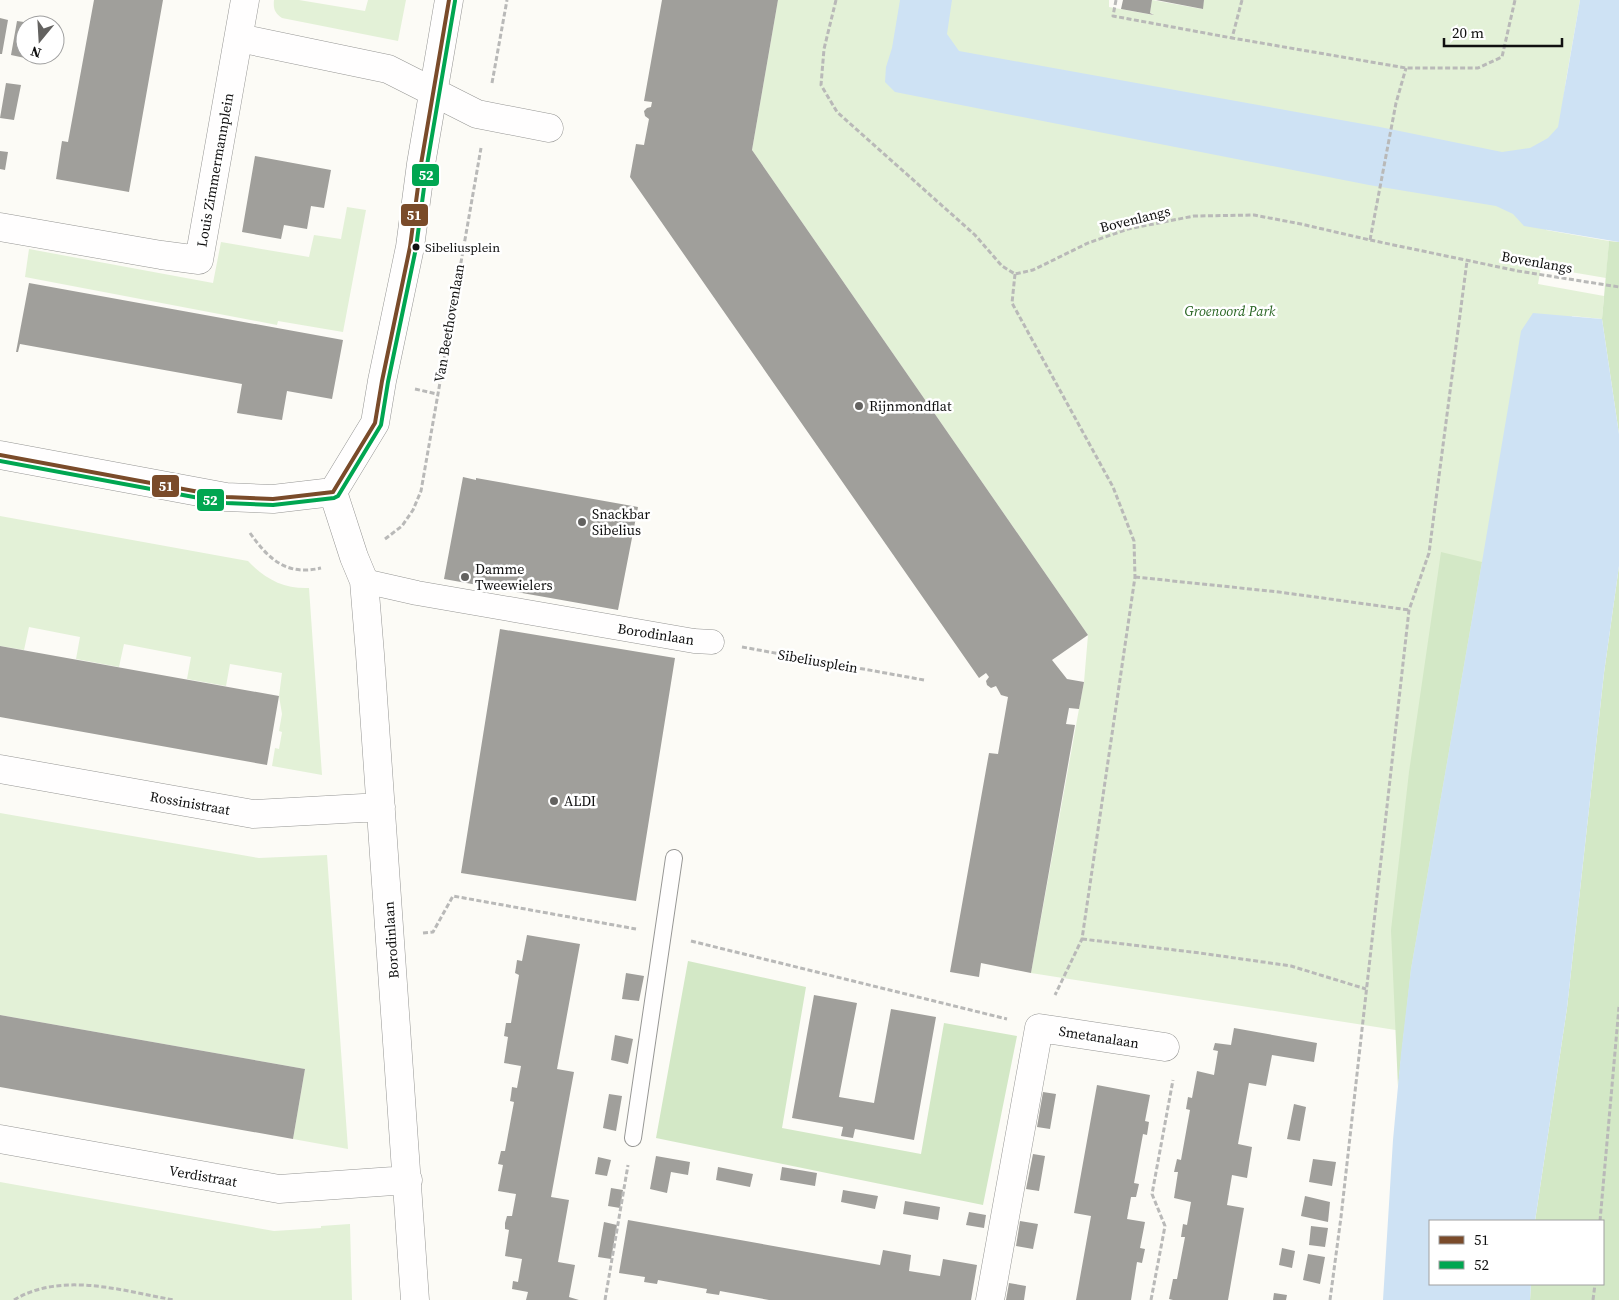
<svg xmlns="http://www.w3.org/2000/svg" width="1619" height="1300" viewBox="0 0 1619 1300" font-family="'Source Serif 4',serif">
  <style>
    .green { fill: #e3f1d7 }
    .forest { fill: #d3e8c6 }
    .water { fill: #cee2f4 }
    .building { fill: #a09f9b }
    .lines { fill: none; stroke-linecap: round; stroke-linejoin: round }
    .service-casing { stroke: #969694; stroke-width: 18 }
    .pedestrian-casing { stroke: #969694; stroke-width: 25 }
    .minor-casing { stroke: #969694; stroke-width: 29 }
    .path { stroke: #b9b9b8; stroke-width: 3; stroke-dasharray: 5 2.5; stroke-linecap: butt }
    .service { stroke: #fffefe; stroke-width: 16 }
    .pedestrian { stroke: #fffefe; stroke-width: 24 }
    .minor { stroke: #fffefe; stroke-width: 28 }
    .bus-1-casing { stroke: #fff; stroke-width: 8 }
    .bus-2-casing { stroke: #fff; stroke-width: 8 }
    .bus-1 { stroke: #7a4b2a; stroke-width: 4 }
    .bus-2 { stroke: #00a651; stroke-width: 4 }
    .bus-dot { fill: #101010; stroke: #fff; stroke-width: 2 }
    .poi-dot { fill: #636260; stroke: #fff; stroke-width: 2 }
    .labels { text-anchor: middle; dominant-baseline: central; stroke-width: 5; stroke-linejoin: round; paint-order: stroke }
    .bus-label { font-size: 13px; fill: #101010; stroke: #fff; text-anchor: start }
    .street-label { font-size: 14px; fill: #101010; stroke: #fff }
    .park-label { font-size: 14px; font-style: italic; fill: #296523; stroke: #fff }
    .poi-label { font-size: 14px; fill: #101010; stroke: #fff; text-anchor: start }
    .line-badge { stroke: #fff; stroke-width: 2 }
    .badge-label { font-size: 14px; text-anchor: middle; font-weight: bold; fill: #fff }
  </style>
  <rect width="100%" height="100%" fill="#fcfbf6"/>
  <path class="green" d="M274,0H299L365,11L368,0H406L398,41L282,18C275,13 273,9 274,0Z
    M778,0H1109V7L1153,15V14L1150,13L1152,0L1202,9L1204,0H1580L1566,80L1546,230L1609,241L1606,278L1541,267L1538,284L1604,296L1602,319L1572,316L1434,1036L1031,973L1079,709L1084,682L1088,635L752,150Z
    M347,207L366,210L343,332L278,321L277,325L25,277L29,249L213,283L221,242L309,257L314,235L341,239Z
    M0,516L248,561C265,579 284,589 309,588L322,775L272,766L275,748L279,749L282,732L279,731L282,714L279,696L282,673L230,664L226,686L187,679L191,657L124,644L119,667L76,659L80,637L29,627L24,650L0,646Z
    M0,813L259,858L327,855L348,1149L293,1139L305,1069L0,1015Z
    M0,1182L274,1231L321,1228V1226L350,1224L352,1300H0Z"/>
  <path class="forest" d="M1609,241L1619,242V434L1602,319Z
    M1441,552L1482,562L1411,969L1398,1087L1391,930L1409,772Z
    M1619,566V1300H1530L1531,1284H1603V1221H1535L1567,1008L1604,673Z
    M688,961L806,987L782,1128L921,1154L944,1023L1017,1036L983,1205L656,1138Z"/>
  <path class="water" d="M900,0H952L947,34L959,51L1380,127L1502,152L1530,148L1548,138L1558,127L1580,0H1619V242L1524,226L1513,214L1496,206L1369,185L895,92L885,82L886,67L892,48Z
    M1533,313L1602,319L1619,434V566L1604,673L1567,1008L1535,1221H1430V1284H1531L1530,1300H1383L1393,1140L1401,1054L1411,969L1482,562L1521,331Z"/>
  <path class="building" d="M94,0H163L129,192L56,179L62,141L68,142Z
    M662,0H778L752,150L1088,635L1052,660L1067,679L1084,682L1079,709L1069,708L1066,724L1075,725L1031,973L981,963L979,977L950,972L989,753L998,754L1008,697L1001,695L996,686L991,688L987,685L986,681L989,677L986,673L979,678L630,177L636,144L644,145L649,119L645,116L644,111L647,108L651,107L652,102L644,101Z
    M1123,0H1152L1150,13L1154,15L1121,9Z
    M1156,0H1204L1203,9Z
    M0,18L8,20L2,54H0Z
    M17,21L31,23V25H25V58L11,55Z
    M6,83L21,85L14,120L0,118Z
    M0,151L8,152L5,170L0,169Z
    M255,156L331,170L324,208L311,206L307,229L284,225L281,239L242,232Z
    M29,283L343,340L332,399L287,391L282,420L237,413L242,384L20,344L18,352H16Z
    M463,477L476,480V478L638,507L618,610L444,579Z
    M500,629L675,658L636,901L461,873Z
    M0,646L279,696L267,765L0,717Z
    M527,935L580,944L557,1069L574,1072L551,1197L569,1200L558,1262L575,1265L569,1297L579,1300H526L528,1292L512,1289L513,1281L518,1282L522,1259L505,1256L509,1230L505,1229V1223L507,1216H512L516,1194L498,1191L503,1165L498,1164L501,1151H505L514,1102L510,1101L511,1095L512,1087L517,1088L521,1066L504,1063L508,1037L504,1036L506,1023H511L519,975L515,973L516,967L517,960L522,961Z
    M626,973L644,976L639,1001L622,999Z
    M814,995L857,1003L839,1097L874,1103L891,1009L936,1017L914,1140L855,1129L853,1138L841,1136L843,1127L792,1118Z
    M0,1015L305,1069L293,1139L0,1087Z
    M1234,1028L1317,1043L1314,1062L1272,1055L1266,1086L1249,1083L1238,1144L1252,1147L1247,1178L1232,1175L1227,1205L1244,1208L1228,1300H1173L1169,1299L1173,1279H1177L1185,1237H1181L1183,1224L1187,1225L1191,1202L1174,1198L1178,1172H1174L1177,1159L1181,1160L1190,1110L1186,1109L1188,1097L1192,1098L1197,1071L1214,1075L1218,1051L1213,1050L1215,1043L1231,1045Z
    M615,1035L633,1039L628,1064L611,1060Z
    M1097,1085L1150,1095L1145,1121L1149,1122L1147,1135L1143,1134L1134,1183L1139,1184L1136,1197H1131L1127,1219L1145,1222L1140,1248L1145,1249L1142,1263L1137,1262L1131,1300H1076L1091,1216L1074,1213Z
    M1043,1092L1056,1094L1050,1129L1037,1127Z
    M609,1094L622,1096L616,1131L603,1128Z
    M1294,1104L1306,1107L1300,1141L1287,1139Z
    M1033,1154L1045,1156L1039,1191L1026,1189Z
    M656,1156L690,1162L688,1175L671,1172L667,1193L650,1189Z
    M598,1157L611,1160L607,1176L595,1174Z
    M1313,1159L1336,1162L1332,1186L1309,1182Z
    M718,1167L753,1174L750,1187L716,1180Z
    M782,1167L817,1173L815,1186L780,1180Z
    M611,1188L623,1190L620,1208L608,1206Z
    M843,1190L878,1196L875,1209L841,1202Z
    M1305,1196L1330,1202L1328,1222L1301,1216Z
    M905,1201L940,1207L938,1220L903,1214Z
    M969,1212L986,1215L984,1228L966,1225Z
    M628,1220L880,1265L883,1250L911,1255L909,1271L940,1276L943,1259L977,1265L971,1300H769L720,1291L719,1295L706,1293L707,1289L658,1280L657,1284L644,1282L645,1277L619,1273Z
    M1020,1221L1038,1224L1033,1249L1016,1246Z
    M604,1222L617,1225L611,1259L598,1257Z
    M1311,1226L1328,1228L1325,1247L1309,1245Z
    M1282,1248L1295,1251L1292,1268L1279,1265Z
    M1308,1254L1325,1257L1320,1284L1303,1280Z
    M1009,1283L1026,1286L1024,1300H1006Z
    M1274,1293L1287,1295L1286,1300H1273Z"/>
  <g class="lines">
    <g class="service-casing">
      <path id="service" d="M633,1138L674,858"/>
    </g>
    <g class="pedestrian-casing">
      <path id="pedestrian" d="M364,581L417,593L694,641L712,642"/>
    </g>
    <g class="minor-casing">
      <path id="minor" d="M239,38L388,69L477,114L549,128
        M0,227L161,255L199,260L245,0
        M0,455L226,497L273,499L333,492
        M333,492L354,557L364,581L370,654L415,1300
        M333,492L375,423L382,381L410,247L421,164L449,0
        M0,769L253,814L381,807
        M0,1139L279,1189L408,1180
        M990,1300L1039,1028L1165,1047"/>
    </g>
    <path class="path" d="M836,0L824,49L821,85L837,112L975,235L1002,266L1015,274L1033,270L1088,243L1128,229L1194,216L1254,215L1301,224L1370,240L1518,271L1619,287
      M1116,0L1113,16L1232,38
      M1242,0L1232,38L1406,68H1478L1502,57L1515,0
      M492,83L507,0
      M1370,240L1396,103L1406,68
      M1015,274L1012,303L1113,487L1134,541L1135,577L1082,939L1055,995
      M415,389L437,394
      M250,533C269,560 287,576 321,568
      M385,539L402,526L413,510L421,491L481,148
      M1135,577L1279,592L1409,610
      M742,647L924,680
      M423,933L433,932L453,896L636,929
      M1082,939L1200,953L1291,966L1366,989
      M691,941L1007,1019
      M1600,1221L1619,1007
      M14,1300C62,1271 123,1291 174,1300
      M605,1300L628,1165
      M1151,1300L1165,1226L1152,1194L1173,1080
      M1330,1300L1341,1217L1409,610L1429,553L1467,261
      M1593,1300L1595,1284"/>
    <use href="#service" class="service"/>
    <use href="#pedestrian" class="pedestrian"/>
    <use href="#minor" class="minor"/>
    <g class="bus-1-casing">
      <path id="bus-1" d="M0,455L226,497L273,499L333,492
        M333,492L375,423L382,381L410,247L421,164L449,0"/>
    </g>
    <g class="bus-2-casing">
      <path id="bus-2" d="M0,461L226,503L273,505L334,498L338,496L381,425L388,382L416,248L427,165L455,1"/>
    </g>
    <use href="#bus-1" class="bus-1"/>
    <use href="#bus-2" class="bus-2"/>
  </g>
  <circle class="bus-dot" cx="416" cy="247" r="4.5"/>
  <g class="poi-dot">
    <circle cx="859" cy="406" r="5"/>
    <circle cx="582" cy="522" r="5"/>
    <circle cx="465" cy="577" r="5"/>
    <circle cx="554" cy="801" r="5"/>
  </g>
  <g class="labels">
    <g class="bus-label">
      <text x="425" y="247">Sibeliusplein</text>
    </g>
    <g class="street-label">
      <text transform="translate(215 170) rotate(-80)">Louis Zimmermannplein</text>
      <text transform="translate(1135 219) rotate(-14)">Bovenlangs</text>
      <text transform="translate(1537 262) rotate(10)">Bovenlangs</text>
      <text transform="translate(449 323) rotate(-80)">Van Beethovenlaan</text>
      <text transform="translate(656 634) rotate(9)">Borodinlaan</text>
      <text transform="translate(818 661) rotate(10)">Sibeliusplein</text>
      <text transform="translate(190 803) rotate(10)">Rossinistraat</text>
      <text transform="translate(391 940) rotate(-94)">Borodinlaan</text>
      <text transform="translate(1099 1037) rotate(9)">Smetanalaan</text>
      <text transform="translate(203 1176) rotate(10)">Verdistraat</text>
    </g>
    <g class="park-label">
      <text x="1230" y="311">Groenoord Park</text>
    </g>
    <g class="poi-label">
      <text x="869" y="406">Rijnmondflat</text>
      <text x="592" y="514">Snackbar<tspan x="592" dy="16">Sibelius</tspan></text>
      <text x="475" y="569">Damme<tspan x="475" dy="16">Tweewielers</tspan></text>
      <text x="564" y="801">ALDI</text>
    </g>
  </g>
  <g class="line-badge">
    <rect x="411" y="163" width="29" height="24" rx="5" fill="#00a651"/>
    <rect x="400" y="203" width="29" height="24" rx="5" fill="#7a4b2a"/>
    <rect x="151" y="474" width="29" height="24" rx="5" fill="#7a4b2a"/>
    <rect x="196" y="488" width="29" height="24" rx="5" fill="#00a651"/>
  </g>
  <g class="badge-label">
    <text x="426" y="180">52</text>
    <text x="414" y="220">51</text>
    <text x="166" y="491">51</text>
    <text x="210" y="505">52</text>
  </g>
  <rect x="1429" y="1220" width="175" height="65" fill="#ffffff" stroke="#9f9f9f"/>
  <rect x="1439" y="1236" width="25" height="8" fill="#7a4b2a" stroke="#9f9f9f"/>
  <text x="1474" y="1245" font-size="15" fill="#101010">51</text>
  <rect x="1439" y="1261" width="25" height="8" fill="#00a651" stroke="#9f9f9f"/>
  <text x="1474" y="1270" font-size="15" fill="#101010">52</text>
  <g transform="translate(40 40) rotate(198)"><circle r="24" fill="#ffffff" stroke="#9f9f9f"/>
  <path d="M0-4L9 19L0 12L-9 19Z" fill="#636260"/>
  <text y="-8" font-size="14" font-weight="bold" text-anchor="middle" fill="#101010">N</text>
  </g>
  <path d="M1444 38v8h118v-8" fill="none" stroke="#101010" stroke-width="2.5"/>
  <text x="1452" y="38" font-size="15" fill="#101010" stroke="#ffffff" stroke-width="4" paint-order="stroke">20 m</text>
</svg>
